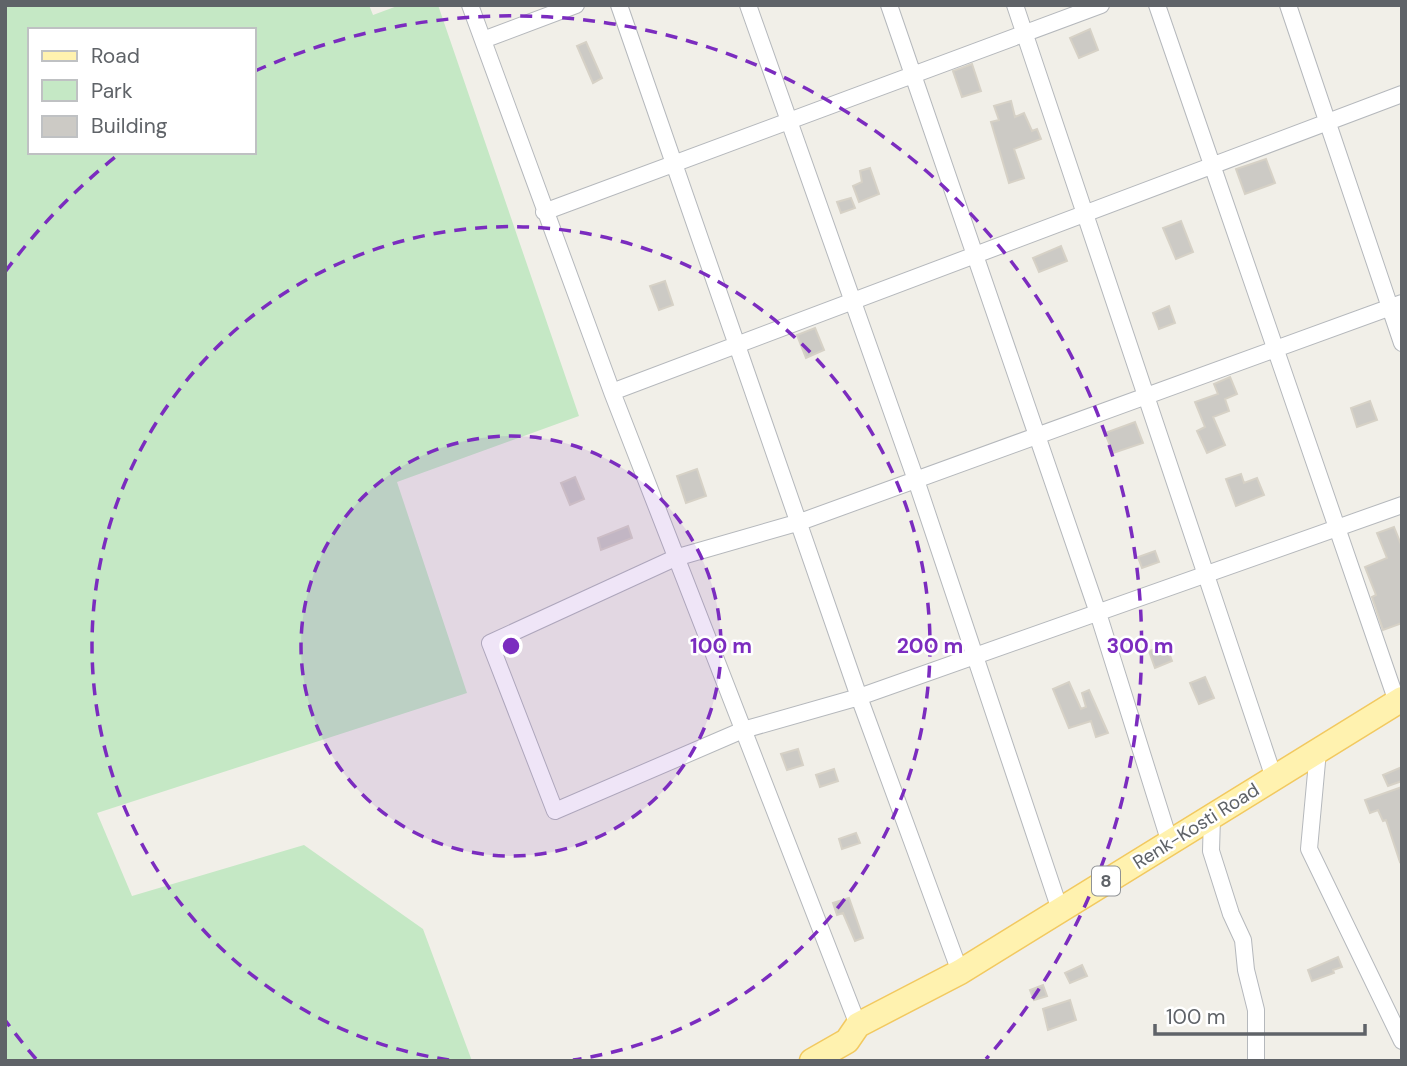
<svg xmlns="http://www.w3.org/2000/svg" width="1407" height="1066" viewBox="0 0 1407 1066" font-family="'DM Sans',sans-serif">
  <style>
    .green { fill: #c5e8c5; fill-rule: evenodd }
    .building { fill: #cccac5; stroke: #d6d1c6; stroke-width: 2 }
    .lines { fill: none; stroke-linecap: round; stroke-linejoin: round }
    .minor-casing { stroke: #b5b8bc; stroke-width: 18 }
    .primary-casing { stroke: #f2c960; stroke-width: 27 }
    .minor { stroke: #fff; stroke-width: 16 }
    .primary { stroke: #fff2af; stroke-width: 24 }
    .ring { fill: none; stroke: #7b2cbf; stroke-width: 3.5; stroke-dasharray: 12 9 }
    .labels { text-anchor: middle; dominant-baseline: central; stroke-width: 5; stroke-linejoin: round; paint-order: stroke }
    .shield { fill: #fff; stroke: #8f9295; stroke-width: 2 }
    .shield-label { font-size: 18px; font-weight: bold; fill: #5f6368 }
    .street-label { font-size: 19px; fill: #5f6368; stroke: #fff }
    .centre { fill: #7b2cbf; stroke: #fff; stroke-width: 3.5 }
    .ring-label { font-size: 21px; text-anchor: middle; font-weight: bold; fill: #7b2cbf; stroke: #fff; stroke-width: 5; stroke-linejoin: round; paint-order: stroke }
  </style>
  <rect width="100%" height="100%" fill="#f1efe8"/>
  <path class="green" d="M5,5H369L373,15L400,5H438L579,416L397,482L467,693L97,813L132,896L304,845L423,929L472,1061H5ZM30,30H254V152H30Z"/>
  <path class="building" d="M1090,29L1098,50L1079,58L1070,38Z
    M586,42L602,78L593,83L577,46Z
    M972,64L981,91L962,97L953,71Z
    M1011,101L1015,117L1024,113L1032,131L1037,129L1041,139L1014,149L1024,178L1009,183L991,122L999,120L994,106Z
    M1266,159L1275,183L1245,194L1236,169Z
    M870,168L879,194L859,202L853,186L862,182L860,171Z
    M851,198L855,208L841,213L837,202Z
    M1181,221L1193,252L1176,259L1163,228Z
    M1061,246L1067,261L1039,272L1033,258Z
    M665,281L673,305L659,310L650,286Z
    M1169,306L1175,323L1159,329L1153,313Z
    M815,328L824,350L806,358L797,335Z
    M1230,377L1237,394L1225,399L1229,411L1213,417L1225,445L1207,453L1197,431L1205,427L1195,402L1218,394L1214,384Z
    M1370,401L1377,420L1357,427L1351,408Z
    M1135,422L1143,443L1113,453L1105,433Z
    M697,469L706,496L686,503L677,476Z
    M1241,474L1244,483L1257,478L1264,495L1236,506L1226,479Z
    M575,477L584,499L570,505L561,483Z
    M628,526L632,538L601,550L598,538Z
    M1394,527L1402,547V623L1383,630L1372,597L1376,595L1365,567L1387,558L1377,533Z
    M1155,551L1159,562L1142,568L1138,557Z
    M1166,645L1172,661L1155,668L1149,651Z
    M1205,677L1214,698L1199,704L1190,683Z
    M1069,682L1081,709L1086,707L1082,693L1089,690L1108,733L1096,737L1091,721L1069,728L1053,689Z
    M798,749L803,765L787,770L781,754Z
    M1402,767V781L1388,786L1383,775Z
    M834,769L838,781L820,787L816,775Z
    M1402,787V861L1400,862L1386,820L1383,821L1378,810L1370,813L1365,800Z
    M856,833L860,843L842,849L839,839Z
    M849,898L863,938L855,941L843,913L837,915L833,903Z
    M1338,957L1342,967L1333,970L1334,973L1312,981L1308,970Z
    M1082,965L1087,976L1070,983L1065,973Z
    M1043,985L1047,996L1034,1000L1030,990Z
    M1070,1000L1076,1020L1048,1030L1043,1009Z"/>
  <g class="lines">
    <g class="minor-casing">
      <path id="minor" d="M470,5L612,392
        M619,5L859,697L960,972
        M748,5L916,480L1060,910
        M889,5L1098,613L1170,843
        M1015,5L1274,778
        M1157,5L1397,702
        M1288,5L1402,343
        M483,40L576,5
        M544,212L1101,5
        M1402,303L800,522L675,558L490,643L555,811L743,730L859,697L1402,505
        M1318,751L1309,849L1402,1041
        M1212,817L1211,851L1231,914L1243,940L1246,970L1256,1010V1061
        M858,1025L612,392L1402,94"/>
    </g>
    <g class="primary-casing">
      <path id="primary" d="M812,1061L847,1041L858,1025L960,972L1402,699"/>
    </g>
    <use href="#minor" class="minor"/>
    <use href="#primary" class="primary"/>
  </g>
  <circle cx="511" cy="646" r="210" fill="#7b2cbf" fill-opacity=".12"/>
  <g class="ring">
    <circle cx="511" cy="646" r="210"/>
    <path d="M449 1060A419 419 0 1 1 573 1060"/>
    <path d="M36 1059A629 629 0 0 1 5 1020M5 272A629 629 0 0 1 119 154M255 71A629 629 0 0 1 986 1059"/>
  </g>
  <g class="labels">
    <rect class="shield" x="1092" y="866.5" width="28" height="29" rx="5"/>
    <g class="shield-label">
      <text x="1106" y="881">8</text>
    </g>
    <g class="street-label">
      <text transform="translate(1196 826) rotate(-32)">Renk-Kosti Road</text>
    </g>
  </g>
  <circle cx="511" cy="646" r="10" class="centre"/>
  <g class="ring-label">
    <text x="721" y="653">100 m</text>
    <text x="930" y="653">200 m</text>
    <text x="1140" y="653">300 m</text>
  </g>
  <rect width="1407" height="1066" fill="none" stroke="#5f6368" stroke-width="14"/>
  <rect x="28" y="28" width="228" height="126" fill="#ffffff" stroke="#bfc1c3" stroke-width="2"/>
  <rect x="42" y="51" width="35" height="10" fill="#fff2af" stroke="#bfc1c3" stroke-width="2"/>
  <text x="91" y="63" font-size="21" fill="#5f6368">Road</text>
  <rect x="42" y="80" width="35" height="21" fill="#c5e8c5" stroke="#bfc1c3" stroke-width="2"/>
  <text x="91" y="98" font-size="21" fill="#5f6368">Park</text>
  <rect x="42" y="116" width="35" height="21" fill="#cccac5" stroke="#bfc1c3" stroke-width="2"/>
  <text x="91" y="133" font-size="21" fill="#5f6368">Building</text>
  <path d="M1155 1024v10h210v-10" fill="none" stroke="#5f6368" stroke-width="3.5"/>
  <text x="1166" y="1024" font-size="21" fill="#5f6368" stroke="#ffffff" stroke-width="5" paint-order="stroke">100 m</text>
</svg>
